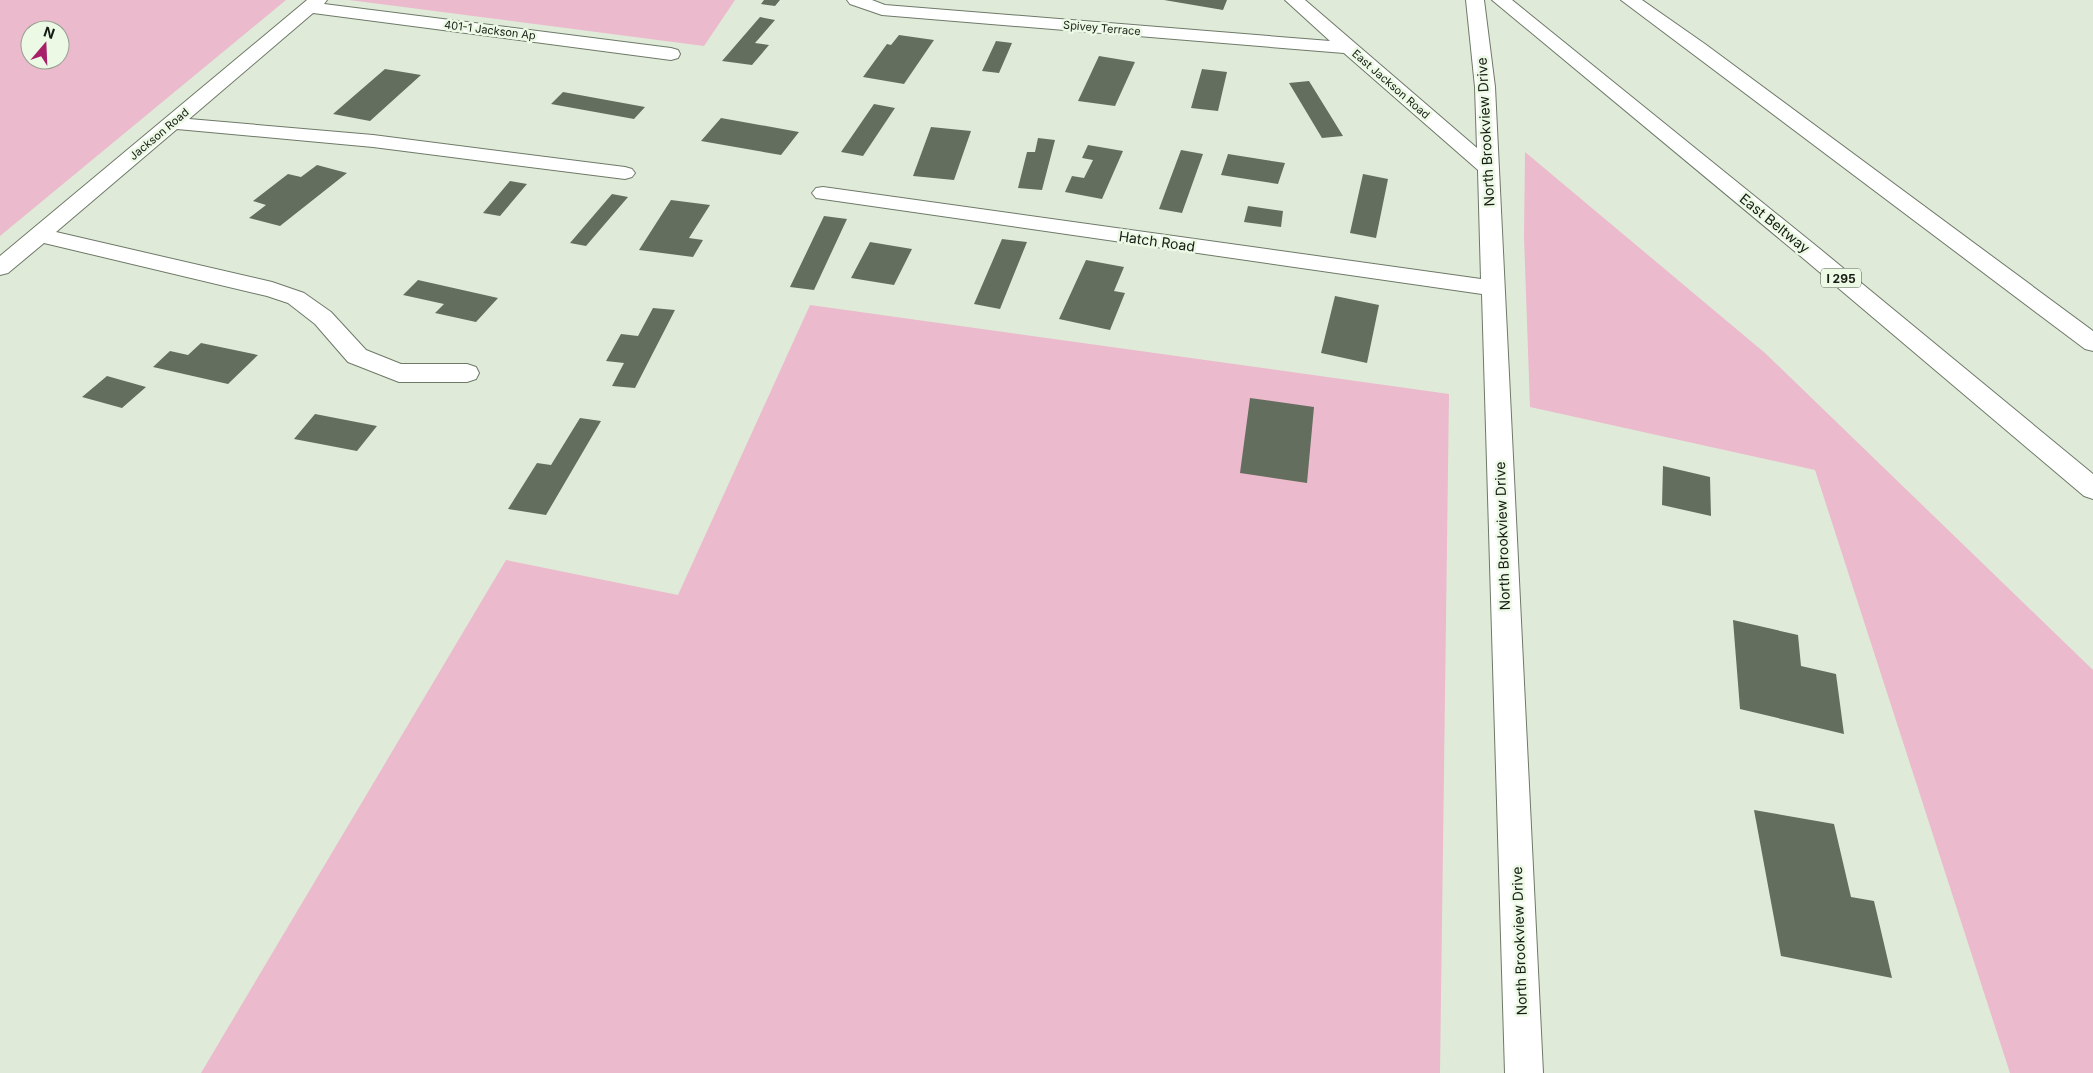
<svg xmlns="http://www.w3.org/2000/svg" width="2093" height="1073" viewBox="0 0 2093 1073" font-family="Inter,sans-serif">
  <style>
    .green { fill: #ebbacd; fill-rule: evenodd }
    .building { fill: #646e5e }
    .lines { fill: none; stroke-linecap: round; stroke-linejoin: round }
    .minor-casing { stroke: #6e7968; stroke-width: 2 }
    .highway-casing { stroke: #6e7968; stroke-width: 2 }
    .minor { fill: #fff; fill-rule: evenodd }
    .highway { fill: #fff; fill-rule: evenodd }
    .labels { text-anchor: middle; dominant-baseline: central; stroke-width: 5; stroke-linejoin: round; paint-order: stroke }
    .far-street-label { font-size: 11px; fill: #161b14; stroke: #ecf9e5 }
    .shield { fill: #ecf9e5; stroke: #565e53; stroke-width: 1 }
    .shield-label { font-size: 12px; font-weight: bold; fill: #161b14 }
    .street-label { font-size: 14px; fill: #161b14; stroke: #ecf9e5 }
  </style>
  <rect width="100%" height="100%" fill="#dfebd8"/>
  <path class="green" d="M0,0H286L0,236ZM30,30H60V60H30Z
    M349,0H735L704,46Z
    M1525,152L1765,353L2093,670V1073H2010L1815,470L1530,407L1524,237Z
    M810,305L1449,394L1440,1073H201L506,560L678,595Z"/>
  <path class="building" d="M764,0H780L775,6L761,4Z
    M1164,0H1227L1223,10Z
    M760,17L775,20L755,43L769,45L752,65L722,61Z
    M899,35L934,40L904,84L863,77L887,44L891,45Z
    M996,41L1012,43L999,73L982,71Z
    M1099,56L1135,62L1115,106L1078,101Z
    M385,69L421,75L370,121L333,114Z
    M1202,69L1227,72L1218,111L1191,108Z
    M1309,81L1343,136L1322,138L1289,83Z
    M563,92L645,107L634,119L551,104Z
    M874,104L895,108L863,156L841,152Z
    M721,118L799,132L781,155L701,141Z
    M931,127L971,131L954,180L913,176Z
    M1038,138L1055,140L1042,190L1018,188L1027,152H1035Z
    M1088,145L1123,151L1102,199L1065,192L1072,176L1084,178L1093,160L1082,158Z
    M1181,150L1203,154L1182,213L1159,209Z
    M1228,154L1285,163L1278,184L1221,175Z
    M317,165L347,173L280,226L249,218L266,205L253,201L288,174L301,177Z
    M1363,174L1388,179L1376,238L1350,233Z
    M510,181L527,184L500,216L483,213Z
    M612,194L628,197L586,246L570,243Z
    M671,200L710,205L689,238L703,240L693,257L639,250Z
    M1248,206L1283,211L1281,227L1244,222Z
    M824,216L847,219L814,290L790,287Z
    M1002,239L1027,242L1000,309L974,304Z
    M870,242L912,249L894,285L851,278Z
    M1086,260L1124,267L1114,291L1125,293L1110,330L1059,319Z
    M418,280L498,298L476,322L435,313L444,304L403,295Z
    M1335,296L1379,305L1367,363L1321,353Z
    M653,308L675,310L635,388L612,386L624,363L606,361L621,334L638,336Z
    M201,343L258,355L228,384L153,367L170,351L188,355Z
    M107,376L146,387L122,408L82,397Z
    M1250,398L1314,407L1307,483L1240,473Z
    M315,414L377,426L357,451L294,439Z
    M580,418L601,421L546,515L508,509L537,463L551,465Z
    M1663,466L1710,477L1711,516L1662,505Z
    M1733,620L1798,635L1801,666L1836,674L1844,734L1740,709Z
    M1754,810L1834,824L1851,897L1874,901L1892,978L1781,956Z"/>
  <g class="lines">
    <g class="minor-casing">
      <path id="minor" d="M307,0H327L324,4L671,48L678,50L680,54L678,58L671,60L313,13L189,119L373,135L625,167L632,169L635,173L632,177L625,179L373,147L177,129L56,232L272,282L304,293L331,312L366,350L401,364H467L476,367L479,373L476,379L467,382H399L348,362L315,324L288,303L267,296L44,243L8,273L0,275V256Z
        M847,0H872L885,5L1330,41L1285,0H1305L1477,148L1475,87L1466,0H1484L1495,87L1543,1073H1505L1482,294L823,199L816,198L812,193L816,188L823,187L1481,279L1478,170L1344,53L882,15L850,4Z"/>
    </g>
    <g class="highway-casing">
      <path id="highway" d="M1492,0H1512L1820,249L2093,474V499L2084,496L1804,259Z
        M1621,0H1642L1705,44L2093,331V351L2085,349Z"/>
    </g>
    <use href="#minor" class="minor"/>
    <use href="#highway" class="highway"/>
  </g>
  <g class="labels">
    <g class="far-street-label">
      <text transform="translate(1102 28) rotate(5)">Spivey Terrace</text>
      <text transform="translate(490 30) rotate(7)">401-1 Jackson Ap</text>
      <text transform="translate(1391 84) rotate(41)">East Jackson Road</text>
      <text transform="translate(159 134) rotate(-40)">Jackson Road</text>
    </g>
    <rect class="shield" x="1821" y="268.5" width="40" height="19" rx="4"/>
    <g class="shield-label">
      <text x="1841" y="278">I 295</text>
    </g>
    <g class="street-label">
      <text transform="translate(1485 132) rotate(-93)">North Brookview Drive</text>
      <text transform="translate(1775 223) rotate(39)">East Beltway</text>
      <text transform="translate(1157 241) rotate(8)">Hatch Road</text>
      <text transform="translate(1502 536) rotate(-92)">North Brookview Drive</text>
      <text transform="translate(1519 941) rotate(-92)">North Brookview Drive</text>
    </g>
  </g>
  <g transform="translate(45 45) rotate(19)"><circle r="24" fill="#ecf9e5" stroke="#96a091"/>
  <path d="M0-4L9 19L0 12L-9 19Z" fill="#a72069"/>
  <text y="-8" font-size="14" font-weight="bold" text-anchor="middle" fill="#161b14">N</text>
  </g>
</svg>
